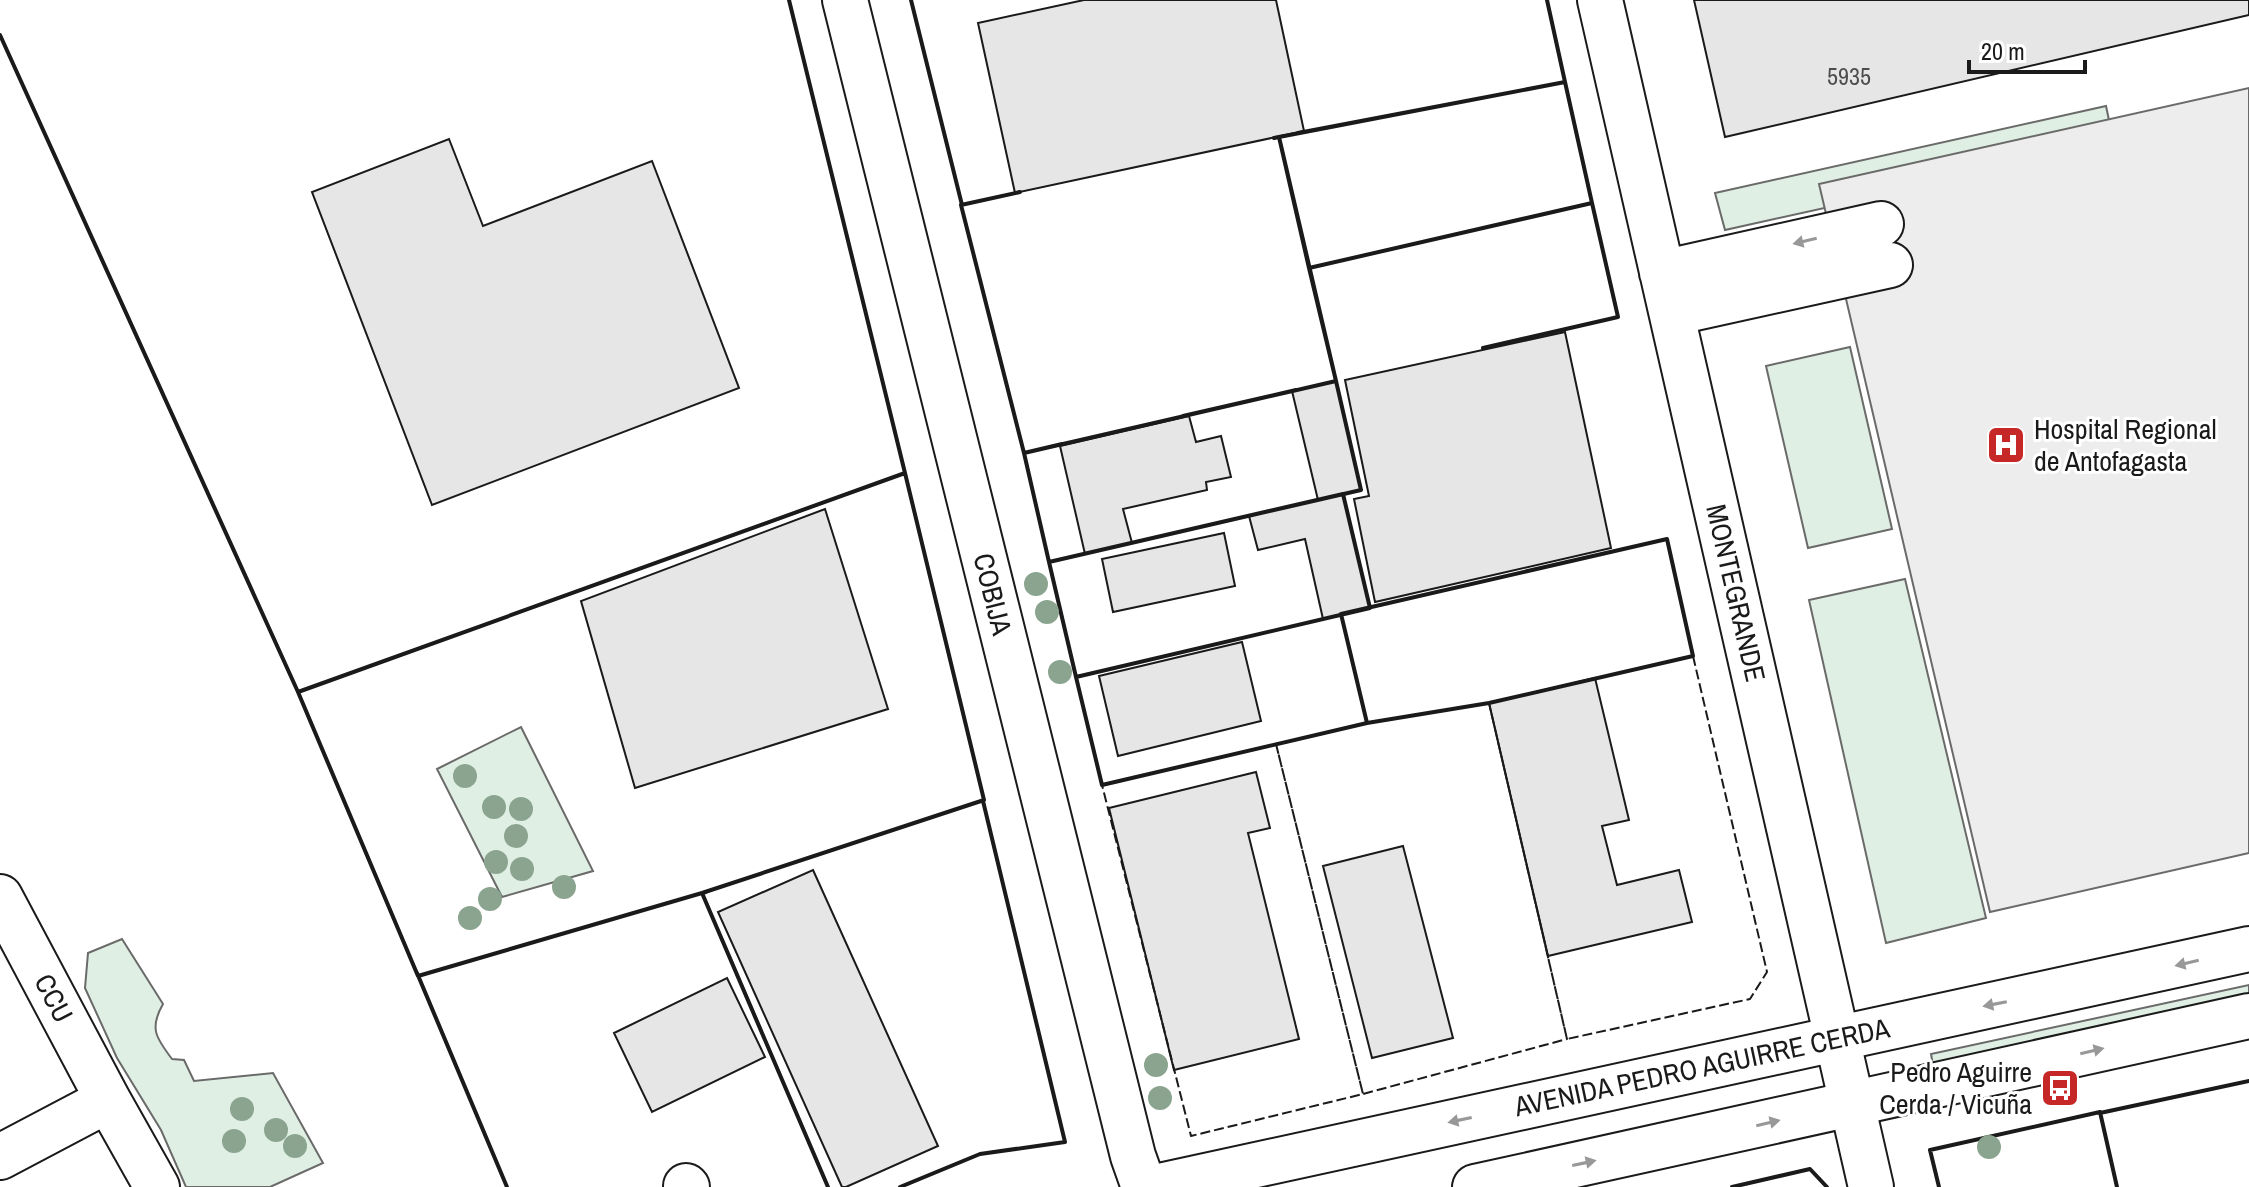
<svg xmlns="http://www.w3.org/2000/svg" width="2249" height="1187" viewBox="0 0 2249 1187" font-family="'Archivo Narrow',sans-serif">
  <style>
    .green { fill: #e0efe3; stroke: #6a6a6a; stroke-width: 2 }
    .parking { fill: #ededed; stroke: #6a6a6a; stroke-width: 2 }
    .building { fill: #e6e6e6; stroke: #1a1a1a; stroke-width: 2 }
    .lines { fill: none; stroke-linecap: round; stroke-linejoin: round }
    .minor-casing { stroke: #1a1a1a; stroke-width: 48 }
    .major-casing { stroke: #1a1a1a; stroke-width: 48 }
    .minor { stroke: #fff; stroke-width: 44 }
    .major { stroke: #fff; stroke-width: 44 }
    .fence { stroke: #1a1a1a; stroke-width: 2; stroke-dasharray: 10 4; stroke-linecap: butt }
    .wall { stroke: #1a1a1a; stroke-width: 4 }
    .tree { fill: #8aa48f }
    .oneway { fill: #989898 }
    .labels { text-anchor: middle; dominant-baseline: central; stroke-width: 6; stroke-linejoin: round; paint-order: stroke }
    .number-label { font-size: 24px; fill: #4d4d4d }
    .poi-label { font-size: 28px; fill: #1a1a1a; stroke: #fff; text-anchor: start }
    .street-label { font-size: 28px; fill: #1a1a1a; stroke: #fff }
  </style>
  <rect width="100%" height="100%" fill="#fff"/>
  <path class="green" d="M2106,106L2114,144L1725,230L1715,193Z
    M1850,347L1892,529L1808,548L1766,366Z
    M1905,579L1986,918L1886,943L1809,600Z
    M521,727L593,871L502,897L437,769Z
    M122,939L163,1004C149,1028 156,1038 172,1059L184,1060L194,1081L273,1073L323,1163L270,1187H186L161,1130L117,1058L85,988L88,953Z
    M2249,985V1005L1934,1071L1931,1054Z"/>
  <path class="parking" d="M2249,88V853L1990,912L1819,184Z"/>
  <path class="building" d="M1084,0H1276L1304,131L1015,193L978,23Z
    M1694,0H2249V15L1725,137Z
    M449,139L483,226L652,161L739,388L432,505L312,192Z
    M1565,332L1611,548L1375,602L1354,499L1369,496L1345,380Z
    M1336,381L1361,490L1318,500L1292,391Z
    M1189,416L1196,442L1221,436L1231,477L1206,482L1207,490L1123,509L1132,543L1085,554L1060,446Z
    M1343,494L1370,608L1323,619L1305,539L1258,550L1249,516Z
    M825,509L888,709L635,788L581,601Z
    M1224,533L1235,586L1113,612L1102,559Z
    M1242,642L1261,721L1118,756L1099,676Z
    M1595,678L1629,820L1602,826L1617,885L1679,870L1692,922L1548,956L1489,703Z
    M1256,772L1270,828L1248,833L1299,1039L1174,1070L1109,808Z
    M1403,846L1453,1038L1372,1058L1323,866Z
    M813,870L938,1146L846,1187H842L718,912Z
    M727,978L765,1057L652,1112L614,1033Z"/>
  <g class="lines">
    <g class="minor-casing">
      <path id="minor" d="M845,0L1133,1156L1144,1187
        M1600,0L1871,1187
        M1662,273L1881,224
        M1672,313L1890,265
        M0,897L108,1100L157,1187
        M0,1157L108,1100
        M686,1186L687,1187"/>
    </g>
    <g class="major-casing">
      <path id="major" d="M1155,1187L2249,949
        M1475,1187L2249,1016"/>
    </g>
    <use href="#minor" class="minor"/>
    <use href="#major" class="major"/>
    <path class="fence" d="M1693,656L1767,972L1750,999L1567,1039L1489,703Z
      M1489,703L1567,1039L1363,1094L1276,744L1367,723Z
      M1276,744L1363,1094L1191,1136L1102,785Z"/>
    <path class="wall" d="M789,0L905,473L903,474
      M911,0L962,205
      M0,35L298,692L301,691
      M1565,82L1592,203L1309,268L1279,137Z
      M1298,133L1565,82L1547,0
      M1274,138L1279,137L1336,381
      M1020,192L961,205L1024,453L1062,444
      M1336,381L1309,268L1592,203L1618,317L1483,348
      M1336,381L1361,490L1049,562L1024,453Z
      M1183,416L1296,390
      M905,473L984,800L702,893L418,976L298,692Z
      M1343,494L1370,608L1076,677L1049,562Z
      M1667,539L1693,656L1489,703L1367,723L1341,614Z
      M1080,676L1076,677L1102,785L1367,723
      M706,892L702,893L828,1187
      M417,973L507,1187
      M2100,1113L2249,1081
      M900,1187L980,1154L1065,1142L983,801
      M1732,1187L1810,1169L1827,1187
      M1939,1187L1930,1150L2100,1112L2117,1187"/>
  </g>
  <g class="tree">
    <circle cx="1036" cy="584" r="12"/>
    <circle cx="1047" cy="612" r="12"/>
    <circle cx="1060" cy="672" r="12"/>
    <circle cx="465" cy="776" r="12"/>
    <circle cx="494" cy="807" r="12"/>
    <circle cx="521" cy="809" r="12"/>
    <circle cx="516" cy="836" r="12"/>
    <circle cx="496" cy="862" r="12"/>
    <circle cx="522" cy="869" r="12"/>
    <circle cx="564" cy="887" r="12"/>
    <circle cx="490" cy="899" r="12"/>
    <circle cx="470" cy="918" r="12"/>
    <circle cx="1156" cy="1065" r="12"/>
    <circle cx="1160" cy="1098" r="12"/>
    <circle cx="242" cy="1109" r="12"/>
    <circle cx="276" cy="1130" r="12"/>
    <circle cx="234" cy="1141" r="12"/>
    <circle cx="295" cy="1146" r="12"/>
    <circle cx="1989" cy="1147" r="12"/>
  </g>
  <defs><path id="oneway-solid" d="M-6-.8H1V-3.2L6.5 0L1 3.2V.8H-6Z" transform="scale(2)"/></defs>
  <g class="oneway">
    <use href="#oneway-solid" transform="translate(1805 241) rotate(167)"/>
    <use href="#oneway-solid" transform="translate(2187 963) rotate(167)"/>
    <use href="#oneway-solid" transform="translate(1995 1004) rotate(169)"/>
    <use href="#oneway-solid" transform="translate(2092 1051) rotate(-13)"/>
    <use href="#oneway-solid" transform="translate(1460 1120) rotate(168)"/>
    <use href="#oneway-solid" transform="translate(1768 1123) rotate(-13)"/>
    <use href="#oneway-solid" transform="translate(1584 1163) rotate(-12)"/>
  </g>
  <defs>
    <g id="hospital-square" transform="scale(2)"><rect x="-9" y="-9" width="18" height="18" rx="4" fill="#c62828" stroke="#fff"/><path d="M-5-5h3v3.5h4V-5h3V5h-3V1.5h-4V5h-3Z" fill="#fff"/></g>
    <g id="bus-square" transform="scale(2)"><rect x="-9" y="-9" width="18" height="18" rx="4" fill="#c62828" stroke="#fff"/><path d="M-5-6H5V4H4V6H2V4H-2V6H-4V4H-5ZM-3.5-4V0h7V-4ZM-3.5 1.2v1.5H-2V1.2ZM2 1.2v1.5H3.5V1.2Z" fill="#fff"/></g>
  </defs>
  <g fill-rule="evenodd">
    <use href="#hospital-square" x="2006" y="445"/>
    <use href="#bus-square" x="2060" y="1088"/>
  </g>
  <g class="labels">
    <g class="number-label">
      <text x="1849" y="76">5935</text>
    </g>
    <g class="poi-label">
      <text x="2034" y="429">Hospital Regional<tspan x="2034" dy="32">de Antofagasta</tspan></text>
      <text x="2032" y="1072" text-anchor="end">Pedro Aguirre<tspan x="2032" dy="32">Cerda / Vicuña</tspan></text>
    </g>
    <g class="street-label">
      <text transform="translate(1736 593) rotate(77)">MONTEGRANDE</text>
      <text transform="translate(993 594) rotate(76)">COBIJA</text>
      <text transform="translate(54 998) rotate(62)">CCU</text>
      <text transform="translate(1702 1067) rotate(-12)">AVENIDA PEDRO AGUIRRE CERDA</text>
    </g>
  </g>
  <path d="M1969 60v12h116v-12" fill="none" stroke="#1a1a1a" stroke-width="4"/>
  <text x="1981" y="60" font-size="24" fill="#1a1a1a" stroke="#ffffff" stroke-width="6" paint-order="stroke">20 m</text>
</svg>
